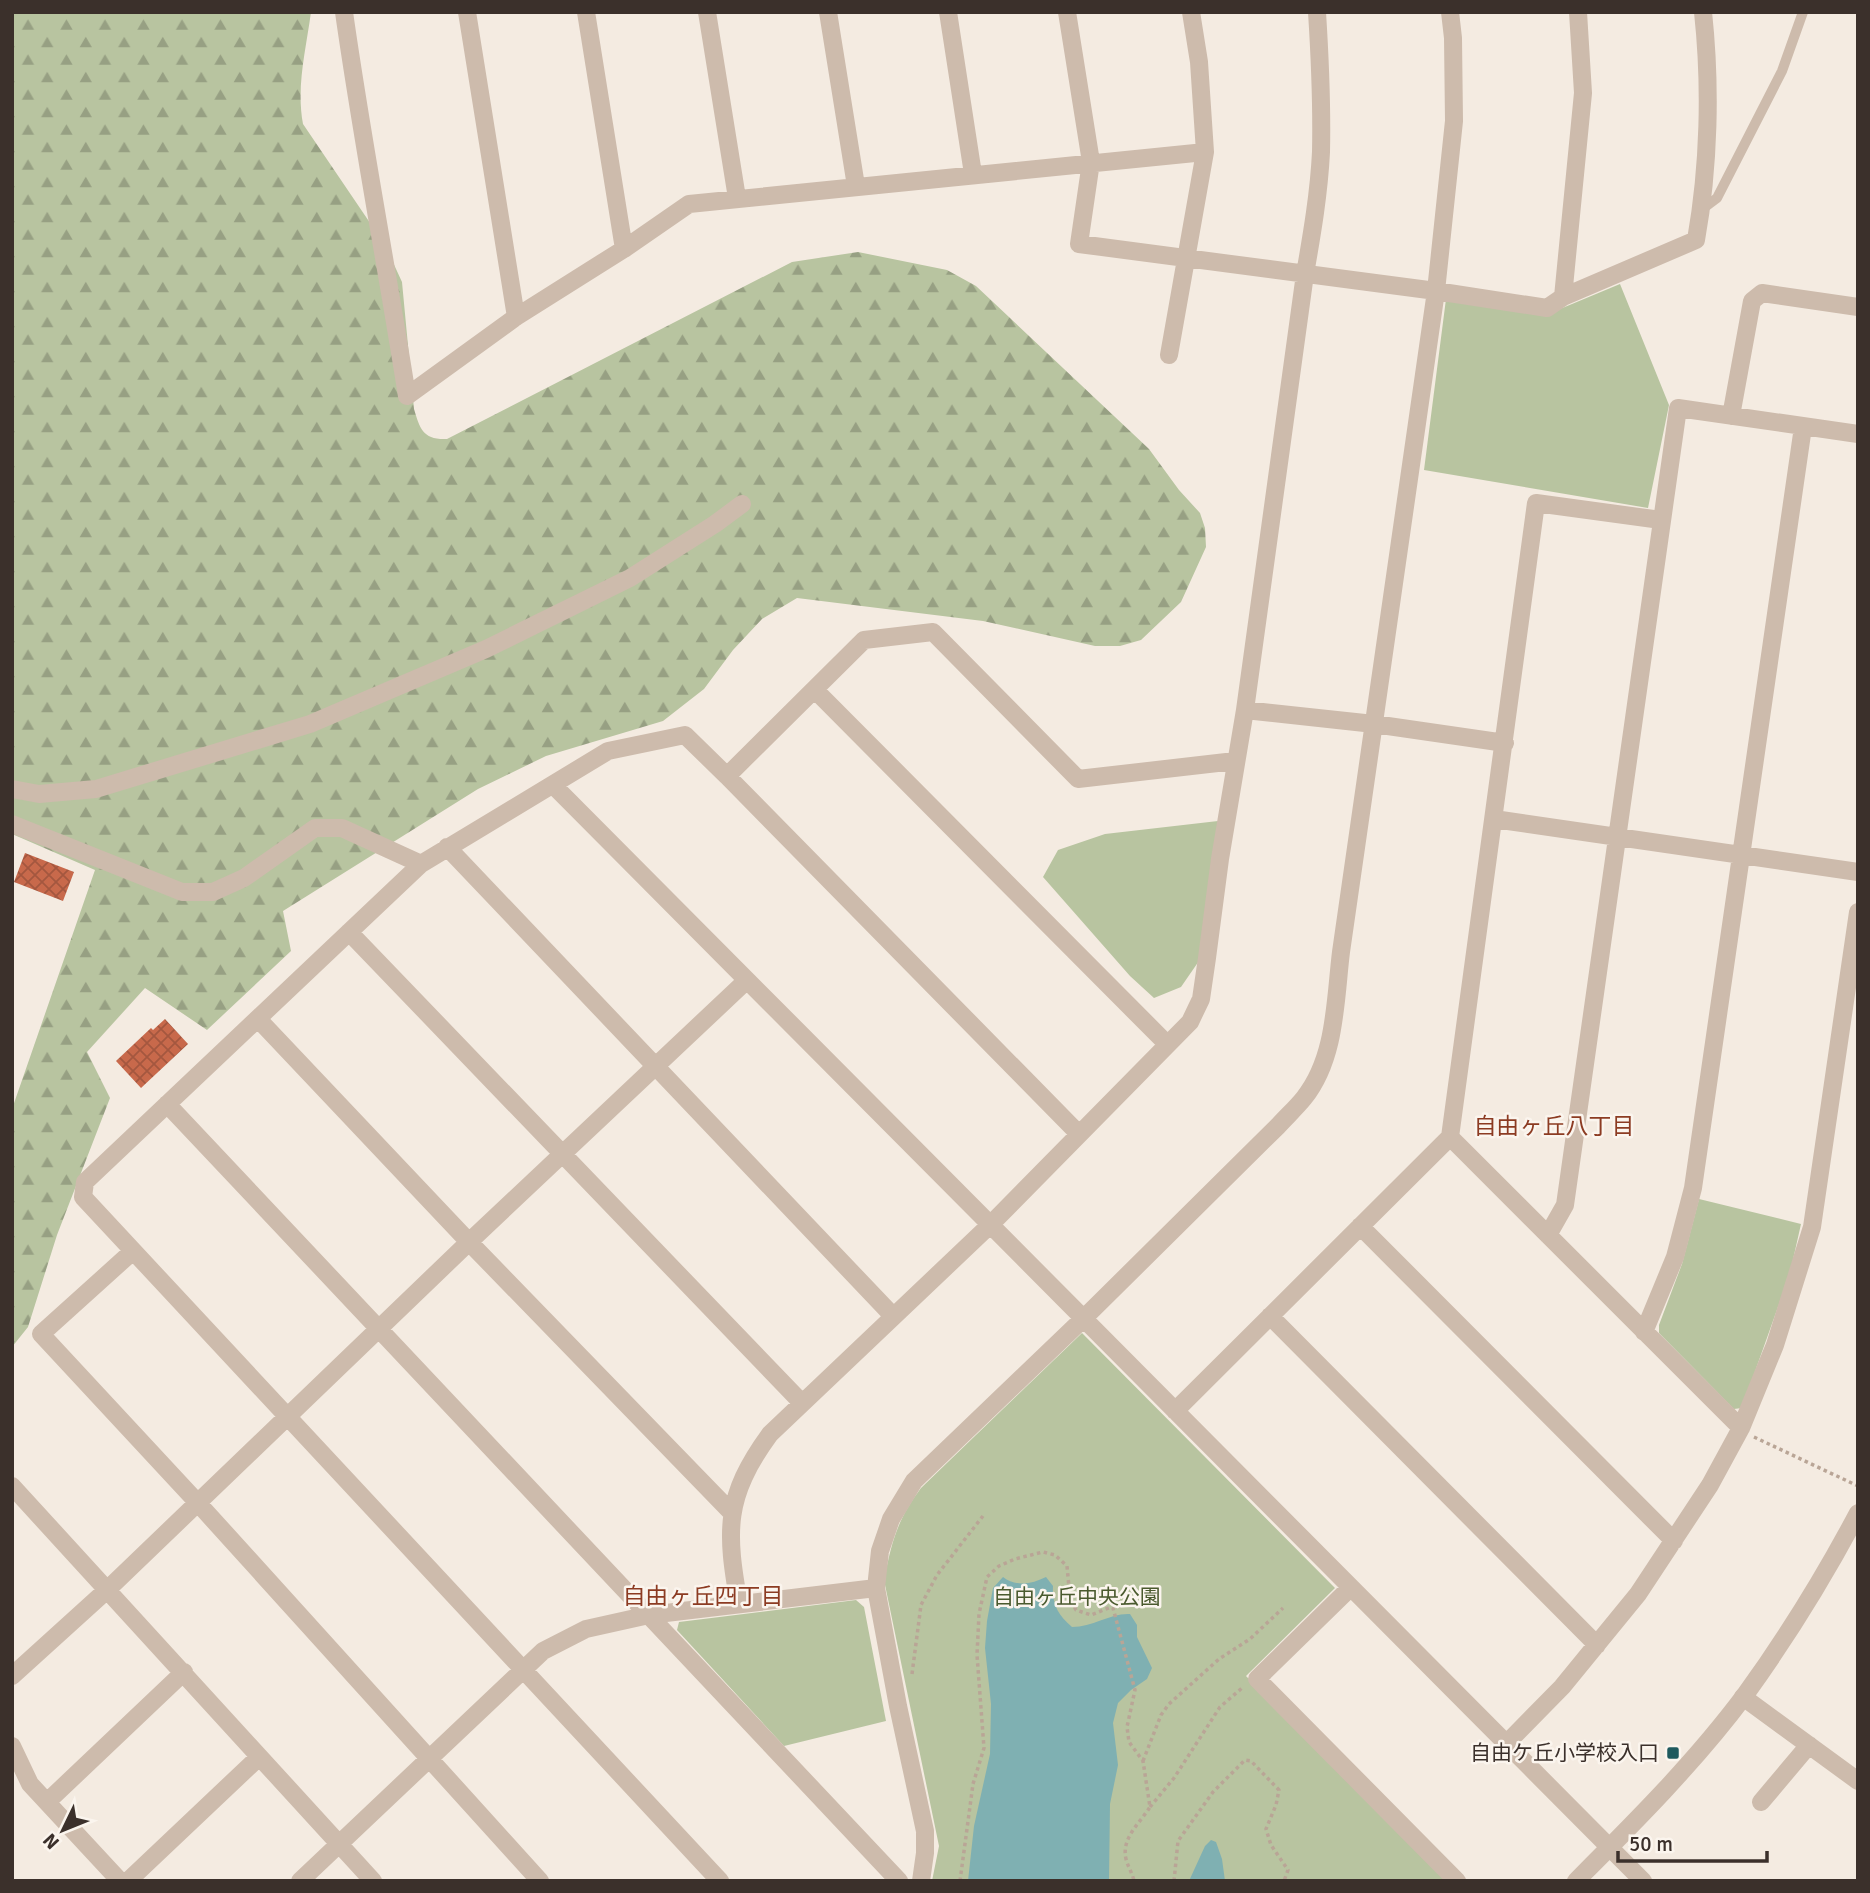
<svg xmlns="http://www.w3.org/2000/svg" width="1870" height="1893" viewBox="0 0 1870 1893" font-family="Signika,'Noto Sans JP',sans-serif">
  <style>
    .forest { fill: url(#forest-firs) }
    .green { fill: #b8c4a0 }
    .water { fill: #7fb0b2 }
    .building { fill: url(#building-cross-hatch) }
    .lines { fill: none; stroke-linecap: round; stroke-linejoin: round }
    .path { stroke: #b9a596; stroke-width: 3.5; stroke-dasharray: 3.5 3.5; stroke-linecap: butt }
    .service { stroke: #cdbbac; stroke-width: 10 }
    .minor { stroke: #cdbbac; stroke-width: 18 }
    .tertiary { stroke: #cdbbac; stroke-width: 18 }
    .poi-dot { fill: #1f5a5e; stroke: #fbf5ee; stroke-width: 2.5 }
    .labels { text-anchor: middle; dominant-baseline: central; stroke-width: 5; stroke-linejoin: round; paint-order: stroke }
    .park-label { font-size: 21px; fill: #4a5a2e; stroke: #fbf5ee }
    .poi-label { font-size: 21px; fill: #3b302b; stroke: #fbf5ee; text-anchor: end }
    .neighbourhood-label { font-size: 23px; fill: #8c3b22; stroke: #fbf5ee }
  </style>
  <defs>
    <pattern id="forest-firs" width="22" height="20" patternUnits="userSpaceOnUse" patternTransform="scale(1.75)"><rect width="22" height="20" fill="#b8c4a0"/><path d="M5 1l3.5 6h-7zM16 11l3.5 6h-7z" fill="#97a083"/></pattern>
    <pattern id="building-cross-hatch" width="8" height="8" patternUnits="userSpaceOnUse" patternTransform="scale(1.75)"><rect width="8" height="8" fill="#c8694b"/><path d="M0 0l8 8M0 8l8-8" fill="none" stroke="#a4573f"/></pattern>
  </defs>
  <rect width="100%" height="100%" fill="#f4ebe1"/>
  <path class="forest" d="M12,12H311C306,50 296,86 303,124L385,245L402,282L414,409C420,429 423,440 447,439L792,262L858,252L947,270L976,286L1149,449L1179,490L1200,513L1205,528L1206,547L1181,602L1141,640L1120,646H1095L983,621L797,598L762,619L733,650L704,689L663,721L546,756L478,789L283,911L291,951L207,1030L145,988L87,1052L110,1098L57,1235L28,1327L12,1347V1109L95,870L12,834Z"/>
  <path class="green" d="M1620,284L1669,405L1648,508L1424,470L1446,299L1548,314Z
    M1218,821L1201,958L1181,987L1154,998L1130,976L1043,877L1058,850L1105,834Z
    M1699,1199L1801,1224L1790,1273L1742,1408L1734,1409L1659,1333V1325L1682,1264Z
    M1082,1333L1335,1588L1246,1676L1450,1881H932L939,1846L884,1580C892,1541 897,1520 921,1488Z
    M856,1600L864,1607L886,1721L784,1746L677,1630L679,1622Z"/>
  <path class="water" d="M1003,1577C1016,1587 1032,1584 1046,1577L1053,1586C1052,1604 1058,1615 1072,1627C1093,1627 1110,1613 1130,1614L1137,1625V1637L1152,1668L1147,1679L1131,1690L1118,1703L1113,1723L1118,1765L1110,1804L1109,1881H968L974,1826L990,1754L991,1704L985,1648L987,1621L993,1588Z
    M1211,1840L1216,1842L1222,1859L1225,1881H1189L1205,1846Z"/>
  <path class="building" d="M25,853L74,872L63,901L14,882Z
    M165,1019L188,1044L141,1088L116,1061L151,1028L153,1030Z"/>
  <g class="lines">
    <path class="path" d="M1754,1437L1858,1486
      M912,1674L921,1605L937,1575L983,1516
      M1143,1761L1161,1715L1169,1704L1219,1659L1250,1639L1283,1608
      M1150,1807L1174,1778L1220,1707L1242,1688
      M960,1881L973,1784L984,1748L977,1655L979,1614L987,1577L999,1566L1015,1559L1043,1552L1055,1555L1067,1566L1070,1598L1076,1610L1091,1615L1111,1607L1113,1608L1135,1690L1127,1727L1129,1742L1143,1761L1150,1807C1140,1823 1121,1838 1126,1859C1128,1867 1132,1872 1134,1881
      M1174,1881L1178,1841L1213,1792L1245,1760L1251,1761L1279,1790L1276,1805L1266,1829L1271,1845L1288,1870L1284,1881"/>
    <path class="service" d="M1701,210L1717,198L1782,71L1803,12"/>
    <path class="minor" d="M344,12C362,140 387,268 407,396L516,317L624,249L689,204L1205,152
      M467,12L516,317
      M586,12L624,249
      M707,12L737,198
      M828,12L856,186
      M948,12L973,174
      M1067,12L1091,162L1079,244L1436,291L1547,308L1563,297L1583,93L1578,12
      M1563,297L1696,240C1709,167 1711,86 1703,12
      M1169,355L1205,152L1199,62L1191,12
      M1731,416L1752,301L1762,293L1858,307
      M815,690L1167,1044
      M1245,710L1374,724L1505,743
      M727,776L1078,1133
      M554,786L1643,1881
      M12,789L39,794L96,789L310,724L486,649L630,578L715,524L742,504
      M1494,819L1858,872
      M12,824L182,892H213L244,878L315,828H342L421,864
      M447,847L893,1316
      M349,932L801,1402
      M258,1019L469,1242L732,1513
      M167,1104L899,1881
      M1450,1137L1741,1428
      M1360,1226L1674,1541
      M1548,1235L1565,1205L1678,408L1858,434
      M133,1251L41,1334L197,1502L540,1881
      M1270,1316L1597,1645
      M1644,1332L1675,1257L1693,1188L1803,427
      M1175,1411L1450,1137L1536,503L1661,520
      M12,1486L373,1881
      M1350,1588L1257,1679L1457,1881
      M739,1604C726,1531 724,1497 770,1434L991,1224L1190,1022L1201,999L1207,958L1220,859L1245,710L1305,274C1312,234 1319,193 1321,152C1322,105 1320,59 1317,12
      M12,1676L108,1589L469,1242L746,981
      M1743,1697L1858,1781
      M1506,1744L1562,1687L1638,1594L1710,1485L1741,1428L1775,1345L1812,1227L1858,912
      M12,1746L30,1784L120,1881
      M47,1802L184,1672
      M1761,1802L1809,1745
      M128,1881L259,1757
      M300,1881L543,1651L586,1629L649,1615L876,1588
      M720,1881L83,1197L85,1182L421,864L608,751L685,735L727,776L864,640L933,632L1078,779L1235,761
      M921,1881L925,1853V1831L898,1706L876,1588L880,1551L891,1519L914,1481L1084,1318L1278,1126C1286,1117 1296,1108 1304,1098C1336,1058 1335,1001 1341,952L1436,291L1454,121L1453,38L1450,12"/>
    <path class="tertiary" d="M1576,1881C1635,1822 1695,1762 1745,1695C1787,1637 1824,1577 1858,1513"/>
  </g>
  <rect class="poi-dot" x="1666" y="1746" width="14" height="14" rx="3.5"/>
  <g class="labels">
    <g class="park-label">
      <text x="1077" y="1597">自由ヶ丘中央公園</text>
    </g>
    <g class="poi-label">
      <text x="1659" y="1753">自由ケ丘小学校入口</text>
    </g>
    <g class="neighbourhood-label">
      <text x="1554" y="1126">自由ヶ丘八丁目</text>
      <text x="703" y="1596">自由ヶ丘四丁目</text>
    </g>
  </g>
  <rect width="1870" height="1893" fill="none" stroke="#3b302b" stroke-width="28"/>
  <g transform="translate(63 1830) rotate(227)" stroke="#fbf5ee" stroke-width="5" paint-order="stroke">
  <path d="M0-5L12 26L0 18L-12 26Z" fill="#3b302b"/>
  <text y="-10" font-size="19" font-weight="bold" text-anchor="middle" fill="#3b302b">N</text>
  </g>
  <path d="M1618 1851v10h149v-10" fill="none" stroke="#3b302b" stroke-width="3.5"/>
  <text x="1629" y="1851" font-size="21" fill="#3b302b" stroke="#fbf5ee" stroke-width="5" paint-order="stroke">50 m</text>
</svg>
